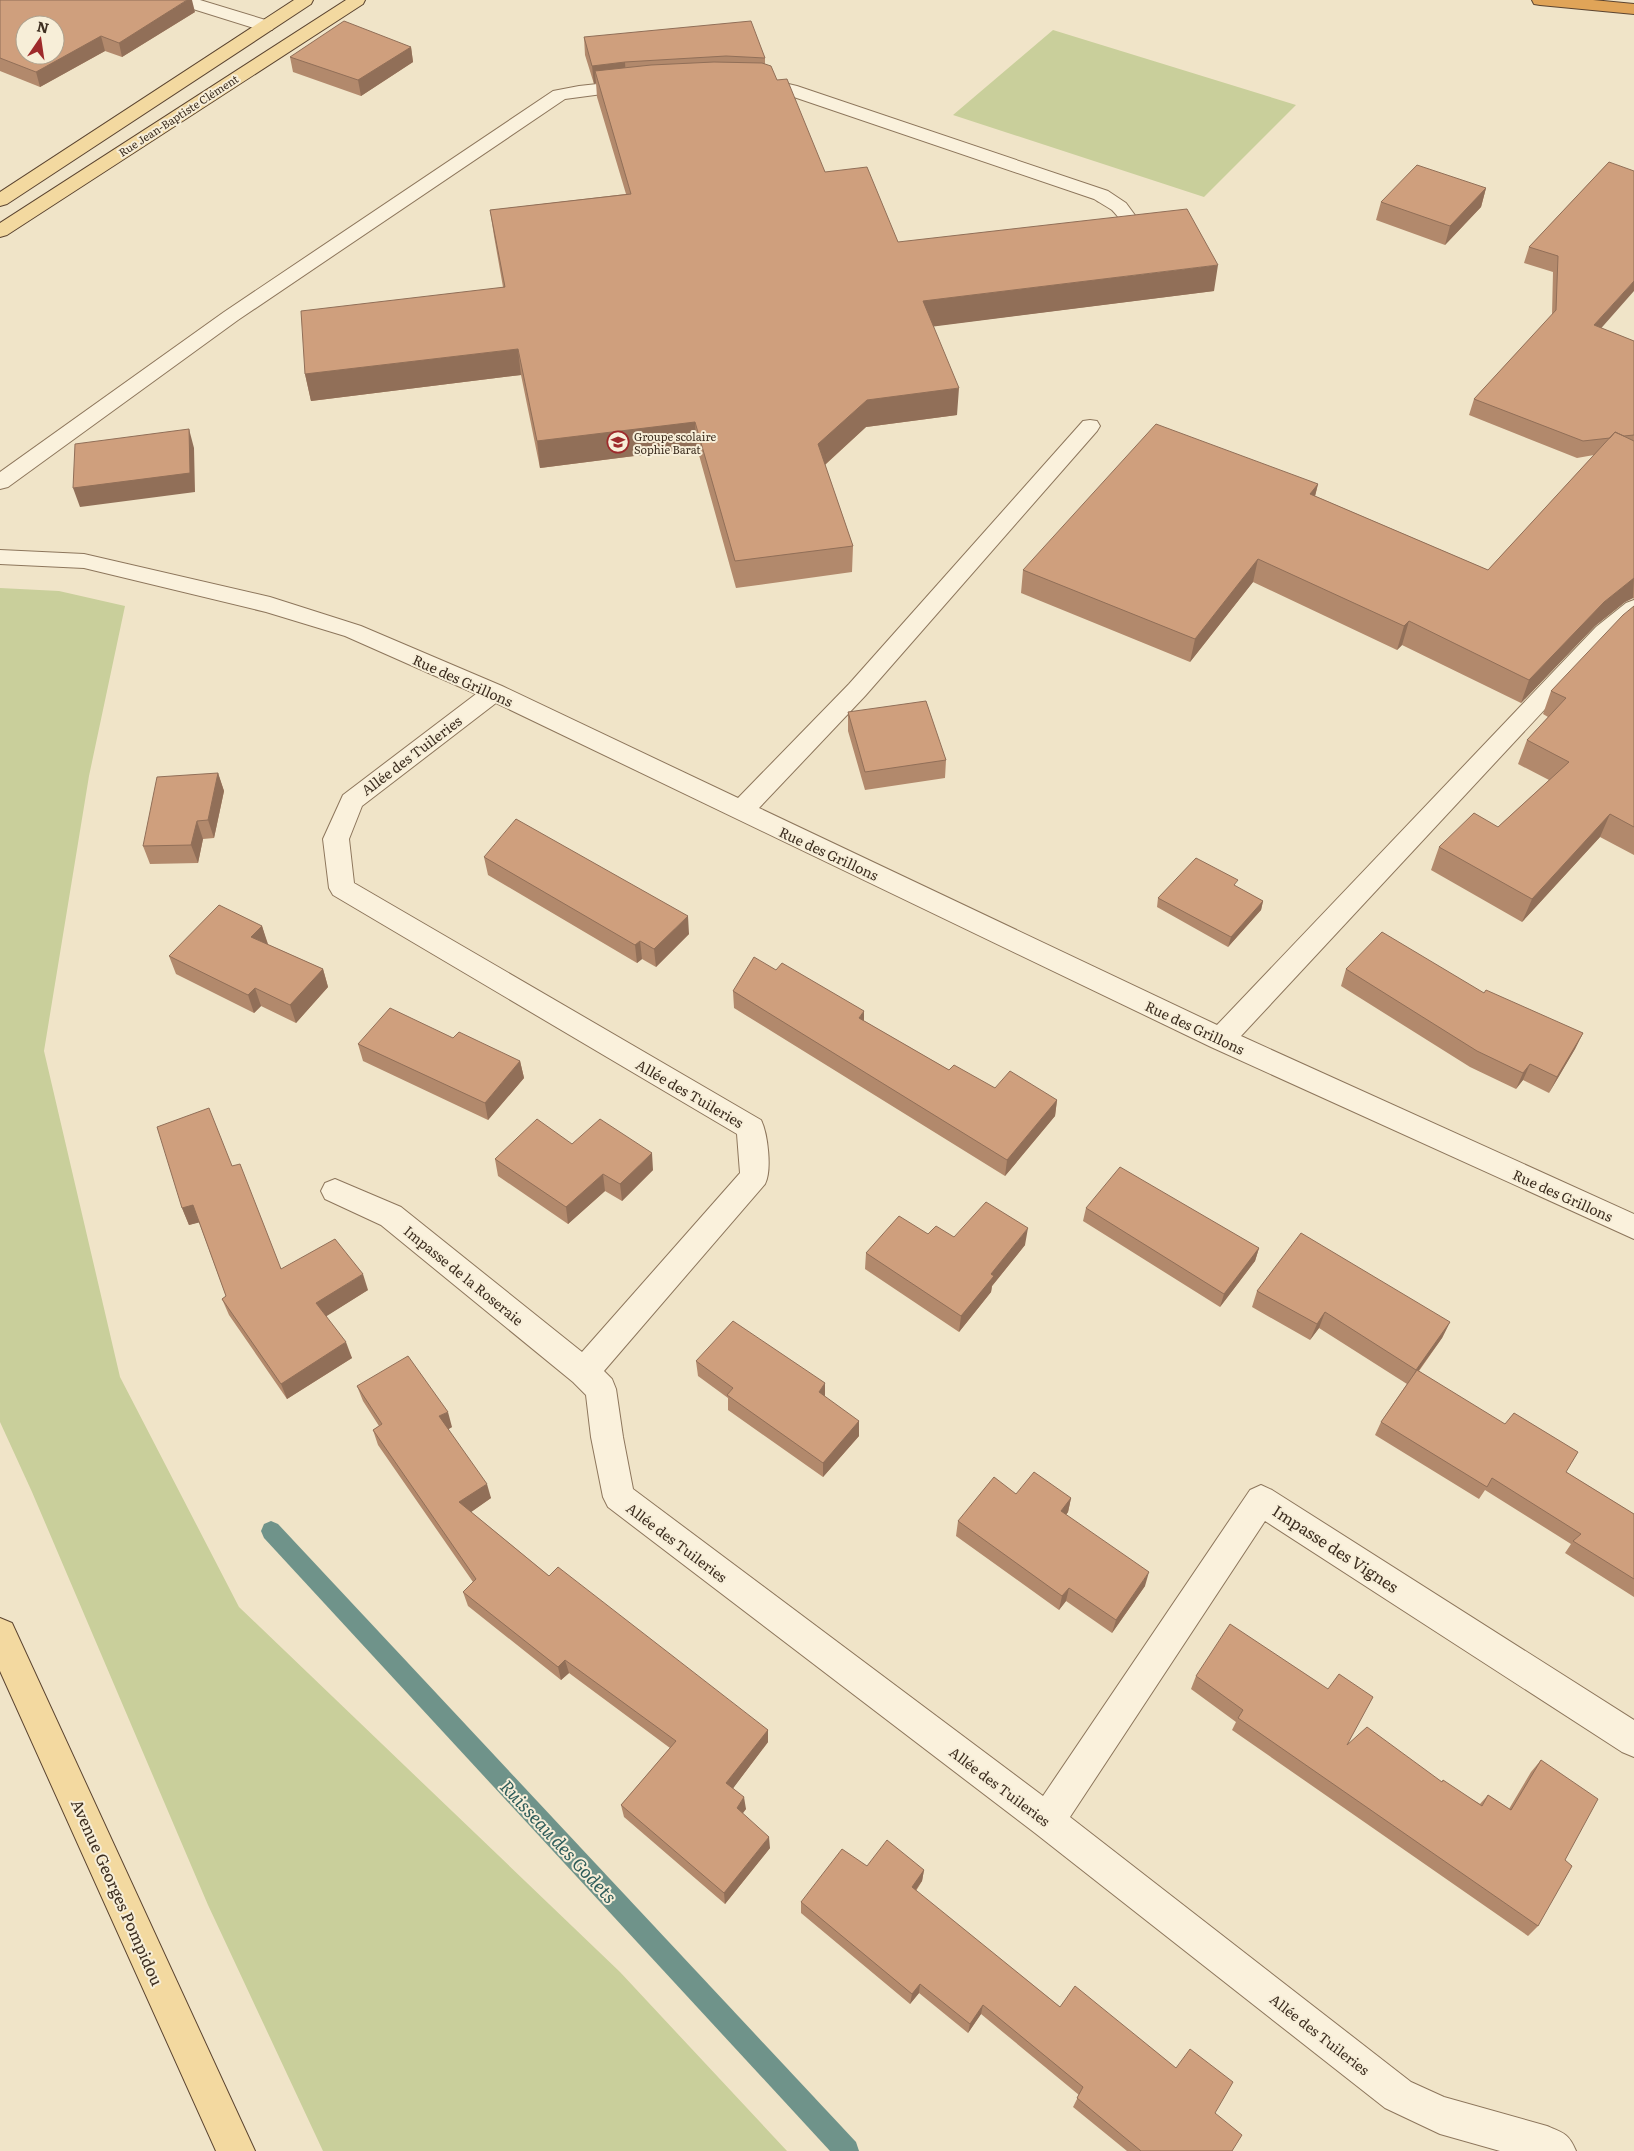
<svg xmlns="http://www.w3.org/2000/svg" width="1634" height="2151" viewBox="0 0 1634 2151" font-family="Literata,serif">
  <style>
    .green { fill: #c9cf9b }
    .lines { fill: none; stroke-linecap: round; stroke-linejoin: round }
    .stream { fill: #6f938a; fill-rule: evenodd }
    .minor-casing { stroke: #8d765c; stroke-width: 2 }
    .major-casing { stroke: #5b4430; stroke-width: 2 }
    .highway-casing { stroke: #5b4430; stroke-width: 2 }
    .minor { fill: #faf1dc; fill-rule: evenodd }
    .major { fill: #f3d9a0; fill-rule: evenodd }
    .highway { fill: #e0a458; fill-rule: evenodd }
    .wall { fill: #b2896c }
    .shaded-wall { fill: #916f58 }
    .building { fill: #cf9f7d; stroke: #916f58; fill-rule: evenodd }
    .labels { text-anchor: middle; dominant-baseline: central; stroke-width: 4; stroke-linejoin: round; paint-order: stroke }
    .far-street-label { font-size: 11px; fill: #3d2e20; stroke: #f7eed8 }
    .far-poi-label { font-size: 11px; fill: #3d2e20; stroke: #f7eed8; text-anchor: start }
    .street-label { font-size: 14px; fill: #3d2e20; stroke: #f7eed8 }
    .near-street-label { font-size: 16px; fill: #3d2e20; stroke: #f7eed8 }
    .near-water-label { font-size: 18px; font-style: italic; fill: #2f5d5a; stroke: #f7eed8 }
  </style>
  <rect width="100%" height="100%" fill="#f0e4c8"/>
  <path class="green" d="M1053,30L1296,105L1204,197L953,115Z
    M0,588L59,591L125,606L89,776L44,1051L120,1377L239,1607L620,1972L787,2151H323L208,1905L32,1492L0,1422Z"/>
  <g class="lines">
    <path class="stream" d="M271,1521L278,1524L856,2142L859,2151H830L264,1538L261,1531L264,1524Z"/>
    <g class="minor-casing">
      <path id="minor" d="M175,0H200L272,22L274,26L272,30H260L177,4Z
        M754,76L797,86L1108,191L1126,203L1137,218L1135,222C1121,225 1120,218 1112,210C1106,206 1100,203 1094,199L785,94L748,85L745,81L748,77Z
        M634,80L640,81L643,85L640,89L565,99L238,320L8,487L0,489V472L224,312L553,91L579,86Z
        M1090,420L1097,421L1100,426L1097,431L865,696L759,808L1217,1025L1596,627L1626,603L1634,600V620L1612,637L1241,1036L1634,1214V1239L1211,1047L496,703L362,806L349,839L354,883L761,1120C768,1134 772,1171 765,1184L604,1371L612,1379L616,1389L623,1437L633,1489L1043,1796L1250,1490L1261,1485L1272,1490L1634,1720V1757L1622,1752L1265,1521L1070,1817L1411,2082L1444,2097L1547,2126C1564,2133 1569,2134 1576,2151H1500L1440,2134L1385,2108L1035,1833L608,1507L603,1497L591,1437L586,1395L573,1382L381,1225L325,1199L321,1191L325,1183L335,1179L401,1207L582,1352L740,1173L737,1134L333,895L329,888L323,839L343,795L476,694L345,636L266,612L84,568L0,564V550L84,554L270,597L361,626L502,686L738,798L849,684L1083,421Z"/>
    </g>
    <g class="major-casing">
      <path id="major" d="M294,0H313L311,4L7,204L0,206V192Z
        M346,0H365L363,4L7,235L0,237V223Z
        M0,1618L12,1623L255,2151H216L0,1671Z"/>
    </g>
    <g class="highway-casing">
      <path id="highway" d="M1532,0H1593L1634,4V14L1540,5L1534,4Z"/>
    </g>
    <use href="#minor" class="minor"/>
    <use href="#major" class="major"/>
    <use href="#highway" class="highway"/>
  </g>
  <path class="wall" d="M0,0L195,12L122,57L105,51L40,87L0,71Z
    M584,37L765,58V64L777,80L825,172L898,242L1214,291L933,326L957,415L866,427L825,465L853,546L852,572L736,588L697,448L540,468L521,375L311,401L305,374L503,287L494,236L490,210L626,194L597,97L596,83L594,84L585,55Z
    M411,47L413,62L361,96L293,72L290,57Z
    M1609,162L1601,328L1634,341V599L1633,598L1625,602L1595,626L1521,703L1402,645L1397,650L1253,582L1190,662L1021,593L1023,570L1318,484L1315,496L1488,570L1594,455L1577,458L1469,415L1474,399L1552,315L1553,272L1524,263L1529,247Z
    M1486,188L1481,207L1445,245L1376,220L1381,202Z
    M1634,606V855L1600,837L1522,922L1431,870L1439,847L1498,827L1549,780L1518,764L1527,740L1548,717L1543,714L1551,691Z
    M848,712L946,760L945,778L865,790L848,731Z
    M218,773L224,791L214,838L203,839L198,863L150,864L143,846Z
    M484,857L689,934L656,967L642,959L637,963L488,875Z
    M1236,887L1263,901L1261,910L1228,947L1157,907L1158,898Z
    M262,926L267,944L323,969L328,987L296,1023L261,1006L254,1013L176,974L169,956Z
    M1346,969L1484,993L1583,1033L1575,1049L1549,1093L1523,1080L1516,1089L1470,1067L1341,986Z
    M733,991L864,1021L949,1070L995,1088L1057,1100L1055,1116L1005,1176L734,1008Z
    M453,1038L520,1061L524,1078L488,1120L363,1061L358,1044Z
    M572,1144L653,1170L622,1201L605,1191L568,1224L498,1176L495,1159Z
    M232,1166L281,1269L368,1290L326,1316L352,1358L287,1399L229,1315L222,1299L226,1296L199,1222L189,1225L182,1208Z
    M1086,1208L1259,1248L1255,1261L1220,1307L1083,1221Z
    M928,1234L1025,1245L992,1286L991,1292L959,1332L865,1269L866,1253Z
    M1257,1291L1450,1322L1442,1338L1419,1371L1566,1472L1634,1514V1597L1565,1553L1571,1544L1485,1490L1479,1499L1375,1435L1381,1422L1407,1384L1319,1328L1310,1340L1252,1307Z
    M696,1361L859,1421V1436L823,1477L728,1410V1398L698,1376Z
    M357,1386L452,1427L448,1429L491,1498L471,1512L549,1576L768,1730V1742L733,1788L746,1809L742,1813L770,1848L725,1904L624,1817L621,1805L670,1748L569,1673L561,1680L468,1606L463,1592L473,1582L378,1445L373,1430L379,1426L363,1401Z
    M1016,1494L1071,1498L1068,1512L1066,1515L1145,1586L1112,1633L1066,1601L1059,1610L956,1536L958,1521Z
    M1196,1676L1347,1745L1442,1782L1480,1804L1488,1795L1509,1809L1531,1772L1541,1760L1565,1860L1538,1926L1528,1936L1232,1730L1236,1722L1191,1689Z
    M867,1866L924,1870L922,1881L916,1891L1060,2007L1215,2113L1232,2151H1127L1073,2107L1079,2095L981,2014L968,2033L919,1993L910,2004L801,1913V1902Z"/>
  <path class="shaded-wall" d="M187,0H192L195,12L122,57L119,43Z
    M101,36L105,51L40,87L36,72Z
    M411,47L413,62L361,96L358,80Z
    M625,62L626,79L595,71L596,83L594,84L592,66Z
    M1486,188L1481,207L1445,245L1450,226Z
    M1218,265L1214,291L922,328L923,301Z
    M1634,281V291L1589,342L1594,325Z
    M518,349L521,375L311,401L305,374Z
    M959,388L957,415L866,427L818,471V444L867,400Z
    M695,422L697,448L540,468L537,441Z
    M189,429L194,448L195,492L80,507L73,488Z
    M1318,484L1312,508L1310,494Z
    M1258,559L1253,582L1190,662L1195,639Z
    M1634,578L1633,598L1625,602L1595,626L1521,703L1529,680L1604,602Z
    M1409,621L1402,645L1397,650L1404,626Z
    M218,773L224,791L214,838L208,820Z
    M1610,814L1600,837L1522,922L1532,899Z
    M197,821L203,839L198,863L191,845Z
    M1263,901L1261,910L1228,947L1231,937Z
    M688,916L689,934L656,967L654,949Z
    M262,926L268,944L257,955L251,937Z
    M640,941L642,959L637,963L635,945Z
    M323,969L328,987L296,1023L290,1005Z
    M255,988L261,1006L254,1013L248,995Z
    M864,1011V1028L859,1018Z
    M1583,1033L1575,1049L1549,1093L1557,1077Z
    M520,1061L524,1078L488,1120L485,1103Z
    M1530,1064L1523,1080L1516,1089L1523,1073Z
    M1057,1100L1055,1116L1005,1176L1007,1160Z
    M652,1153L653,1170L622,1201L620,1184Z
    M603,1174L605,1191L568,1224L566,1207Z
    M193,1205L201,1222L189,1225L182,1208Z
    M1028,1228L1025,1245L992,1286L991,1292L959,1332L961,1316L991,1274Z
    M1259,1248L1255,1261L1220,1307L1224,1294Z
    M363,1274L368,1290L322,1319L316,1303Z
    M1325,1312L1319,1328L1310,1340L1317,1324Z
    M1450,1322L1442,1338L1408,1385L1416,1370Z
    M346,1342L352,1358L287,1399L281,1384Z
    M825,1383V1398L819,1392Z
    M448,1412L452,1427L444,1432L439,1416Z
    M859,1421V1436L823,1477V1463Z
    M487,1484L491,1498L464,1517L459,1502Z
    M1071,1498L1068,1512L1058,1526L1061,1511Z
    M1149,1572L1145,1586L1112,1633L1116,1620Z
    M1069,1588L1066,1601L1059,1610L1062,1596Z
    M565,1660L569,1673L561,1680L558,1667Z
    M768,1730V1742L728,1795L726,1783Z
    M744,1797L746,1809L738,1820L737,1808Z
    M769,1837L770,1848L725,1904L724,1893Z
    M924,1870L922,1881L910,1898L912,1887Z
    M920,1984L919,1993L910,2004L912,1994Z
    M983,2005L981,2014L968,2033L970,2024Z"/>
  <path class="building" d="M0,0H187L119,43L101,36L36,72L0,58ZM25,25H55V55H25Z
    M344,21L411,47L358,80L290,57Z
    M751,21L765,58L726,56L625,62L592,66L584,37Z
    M714,62L762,63L771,66L777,80L787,79L825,172L867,167L898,242L1187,209L1218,265L923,301L959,388L867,400L818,444L853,546L735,561L695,422L537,441L518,349L305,374L301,311L505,287L490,210L631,194L595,71L651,65Z
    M1609,162L1634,171V281L1594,325L1634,341V435L1624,436L1615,432L1610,438L1583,441L1474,399L1556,310L1558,256L1529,247Z
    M1417,165L1486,188L1450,226L1381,202Z
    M1156,424L1318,484L1310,494L1488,570L1615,432L1634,441V578L1604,602L1529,680L1409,621L1404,626L1258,559L1195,639L1023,570Z
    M189,429L190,473L73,488L75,444Z
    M1634,606V827L1610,814L1532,899L1439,847L1474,813L1498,827L1569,762L1527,740L1566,698L1551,691L1623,615Z
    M926,701L946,760L865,772L848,712Z
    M218,773L208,820L197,821L191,845L143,846L157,777Z
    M516,819L688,916L654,949L640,941L635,945L484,857Z
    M1196,858L1238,880L1234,885L1263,901L1231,937L1158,898Z
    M219,905L262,926L251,937L323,969L290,1005L255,988L248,995L169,956Z
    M1382,932L1484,993L1486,990L1583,1033L1557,1077L1530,1064L1523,1073L1477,1051L1346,969Z
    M754,957L776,970L782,963L864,1011L859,1018L949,1070L954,1065L995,1088L1010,1071L1057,1100L1007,1160L733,991Z
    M390,1008L453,1038L459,1032L520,1061L485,1103L358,1044Z
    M209,1108L232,1166L240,1164L281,1269L335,1239L363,1274L316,1303L346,1342L281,1384L222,1299L226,1296L193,1205L182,1208L157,1127Z
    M537,1119L572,1144L600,1119L652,1153L620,1184L603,1174L566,1207L495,1159Z
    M1120,1167L1259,1248L1224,1294L1086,1208Z
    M986,1202L1028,1228L991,1274L994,1276L961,1316L866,1253L899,1216L928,1234L936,1226L954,1237Z
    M1301,1233L1450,1322L1416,1370L1325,1312L1317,1324L1257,1291Z
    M733,1321L825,1383L819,1392L859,1421L823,1463L727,1395L733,1388L696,1361Z
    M408,1356L448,1412L439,1416L487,1484L459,1502L549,1576L558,1567L768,1730L726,1783L744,1797L737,1808L769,1837L724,1893L621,1805L676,1741L565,1660L558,1667L463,1592L476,1579L373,1430L382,1424L357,1386Z
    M1417,1370L1505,1424L1514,1413L1578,1452L1566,1472L1634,1514V1579L1573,1541L1581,1534L1492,1478L1487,1487L1381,1422Z
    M1034,1472L1071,1498L1061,1511L1149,1572L1116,1620L1069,1588L1062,1596L958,1521L994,1477L1016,1494Z
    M1230,1624L1328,1689L1339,1674L1373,1697L1347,1745L1367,1727L1442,1782L1443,1780L1482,1806L1488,1795L1511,1810L1541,1760L1598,1799L1565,1860L1572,1866L1538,1926L1238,1718L1243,1710L1196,1676Z
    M887,1840L924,1870L912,1887L1060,2007L1075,1986L1176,2068L1190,2049L1233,2082L1215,2113L1242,2135L1232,2151H1141L1077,2098L1083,2087L983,2005L970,2024L920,1984L912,1994L801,1902L842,1849L867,1866Z"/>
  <defs>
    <g id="school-ring" transform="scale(1.125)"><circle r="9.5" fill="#f7eed8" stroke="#9e2a2b" stroke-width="1.5"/><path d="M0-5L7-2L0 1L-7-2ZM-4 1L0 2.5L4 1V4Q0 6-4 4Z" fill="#9e2a2b"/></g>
  </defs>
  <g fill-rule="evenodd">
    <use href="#school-ring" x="618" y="442"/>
  </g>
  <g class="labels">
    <g class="far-street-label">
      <text transform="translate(178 115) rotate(-33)">Rue Jean-Baptiste Clément</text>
    </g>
    <g class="far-poi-label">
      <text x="634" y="436">Groupe scolaire<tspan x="634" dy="13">Sophie Barat</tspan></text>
    </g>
    <g class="street-label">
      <text transform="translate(463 680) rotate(24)">Rue des Grillons</text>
      <text transform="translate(411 755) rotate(-37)">Allée des Tuileries</text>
      <text transform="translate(829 853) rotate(25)">Rue des Grillons</text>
      <text transform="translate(1195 1027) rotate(25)">Rue des Grillons</text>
      <text transform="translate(690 1093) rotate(30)">Allée des Tuileries</text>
      <text transform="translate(1563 1195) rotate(24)">Rue des Grillons</text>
      <text transform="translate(464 1275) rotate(39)">Impasse de la Roseraie</text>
      <text transform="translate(677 1542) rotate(37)">Allée des Tuileries</text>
      <text transform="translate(1000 1786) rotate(37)">Allée des Tuileries</text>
      <text transform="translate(1320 2034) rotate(38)">Allée des Tuileries</text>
    </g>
    <g class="near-street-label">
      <text transform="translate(1336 1548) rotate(33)">Impasse des Vignes</text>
      <text transform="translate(118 1892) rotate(66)">Avenue Georges Pompidou</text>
    </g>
    <g class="near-water-label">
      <text transform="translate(559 1841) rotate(47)">Ruisseau des Godets</text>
    </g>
  </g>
  <g transform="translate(40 40) rotate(13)"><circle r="24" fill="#f7eed8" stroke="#ada18e"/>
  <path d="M0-4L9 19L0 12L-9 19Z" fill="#9e2a2b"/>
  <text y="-8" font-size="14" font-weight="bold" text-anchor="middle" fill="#3d2e20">N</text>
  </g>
</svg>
